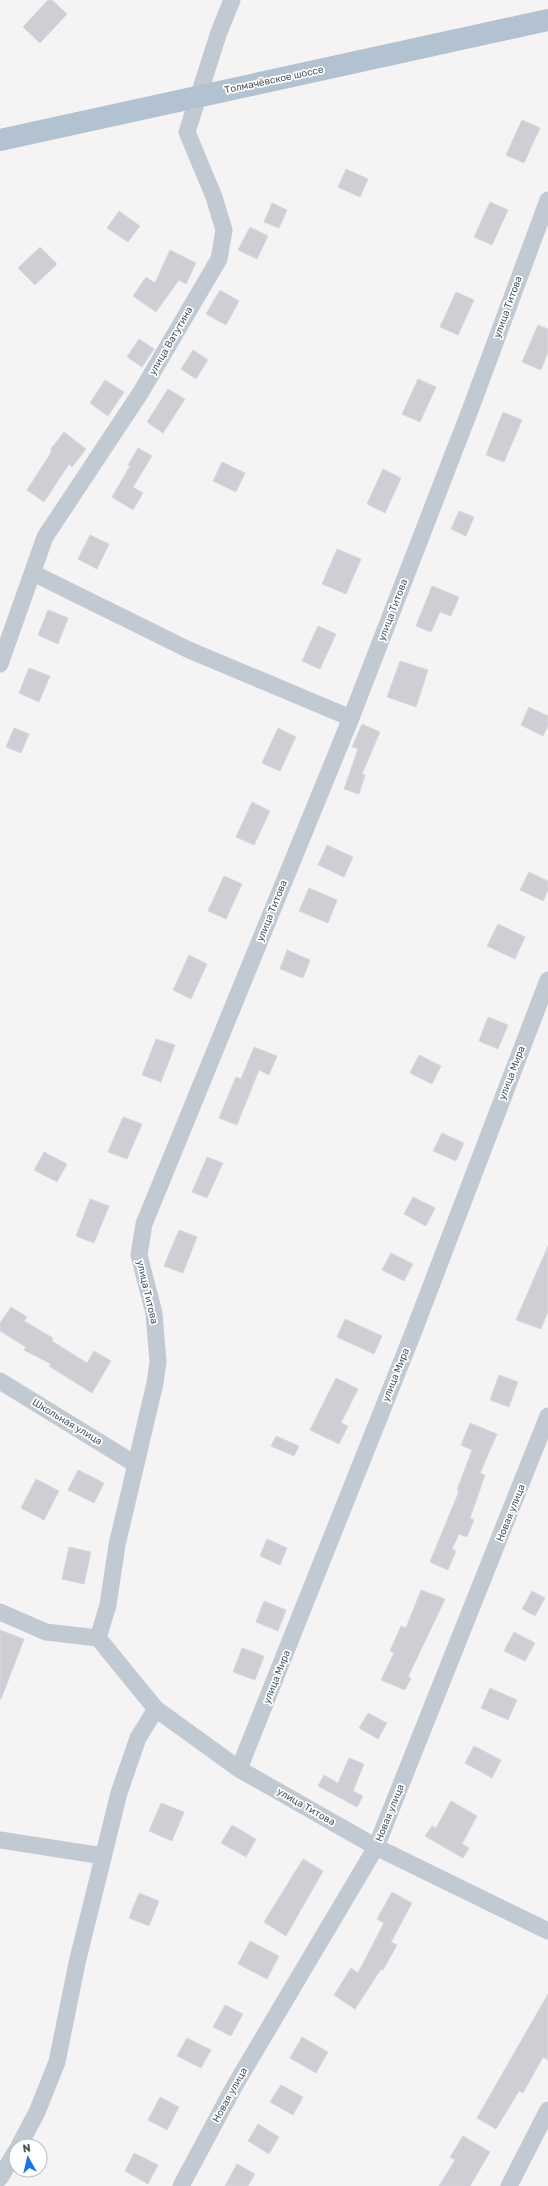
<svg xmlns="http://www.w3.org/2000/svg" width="548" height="2186" viewBox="0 0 548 2186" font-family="Rubik,sans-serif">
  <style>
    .building { fill: #cdcfd5; stroke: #d7d9de }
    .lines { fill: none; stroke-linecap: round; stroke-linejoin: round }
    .minor { stroke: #c1cad2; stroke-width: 17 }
    .primary { stroke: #b3c2d1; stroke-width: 22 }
    .labels { text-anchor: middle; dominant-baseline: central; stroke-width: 3.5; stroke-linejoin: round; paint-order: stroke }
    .street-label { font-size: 10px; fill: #4a5661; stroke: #fff }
  </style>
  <rect width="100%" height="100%" fill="#f5f3f3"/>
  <path class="building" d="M48,0H52L67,14L40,43L23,27Z
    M522,120L540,128L524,163L506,155Z
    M346,169L368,179L360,197L338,187Z
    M490,202L508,210L492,245L474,237Z
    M272,203L287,210L279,228L264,222Z
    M119,211L140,226L128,242L107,228Z
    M250,227L268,236L257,259L238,250Z
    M40,247L57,264L35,285L18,268Z
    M170,250L196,263L186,284L179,280L156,312L133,296L146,277L155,283Z
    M220,290L239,301L226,325L206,314Z
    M456,292L474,300L458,335L440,327Z
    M538,325L548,329V352L541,370L522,362Z
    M139,339L154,349L142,367L127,357Z
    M193,350L208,360L196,379L181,369Z
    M418,379L436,387L420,422L402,414Z
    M105,380L124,392L108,416L90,403Z
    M168,389L185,399L163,433L147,422Z
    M503,412L522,420L504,462L486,455Z
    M64,432L86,449L72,467L69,464L44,502L27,490L52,451L50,450Z
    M138,448L152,456L133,487L143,493L133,510L112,497L130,466L128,465Z
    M222,462L245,473L236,492L213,481Z
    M383,469L401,478L385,513L367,504Z
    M459,511L474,517L466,536L451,529Z
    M90,535L109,544L97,569L78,559Z
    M337,549L361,559L346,594L322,584Z
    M432,586L459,597L451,616L440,612L431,632L416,626Z
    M48,610L68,618L58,644L38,635Z
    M318,626L336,634L320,669L302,661Z
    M400,661L428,670L416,707L387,697Z
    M29,668L50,676L39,702L19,693Z
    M529,707L548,716V726L543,736L521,725Z
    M362,724L380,732L362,774L365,775L359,794L344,789L358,749L352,747Z
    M14,728L29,734L21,753L6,747Z
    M278,728L296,737L280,771L262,763Z
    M252,802L270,811L254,845L236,837Z
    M327,845L353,857L344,877L318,865Z
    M529,872L548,881V890L543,901L520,890Z
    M224,876L242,884L226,919L208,911Z
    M309,888L337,900L328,923L299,911Z
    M498,924L525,937L515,959L487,946Z
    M287,950L310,960L303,978L280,969Z
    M189,955L207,964L191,999L173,990Z
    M488,1017L508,1025L498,1049L479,1041Z
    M156,1039L175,1045L161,1082L142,1075Z
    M254,1047L277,1056L269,1075L259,1070L237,1125L219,1118L236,1077L241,1079Z
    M419,1055L441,1066L432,1084L410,1073Z
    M123,1117L142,1124L127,1159L108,1152Z
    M442,1133L464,1143L456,1161L433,1151Z
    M44,1152L67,1164L57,1182L34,1170Z
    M207,1157L223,1163L207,1198L192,1192Z
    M413,1197L435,1208L426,1226L404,1214Z
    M90,1199L109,1206L94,1243L76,1236Z
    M179,1230L197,1237L183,1273L164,1266Z
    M548,1246V1311L541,1329L516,1320Z
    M391,1253L413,1264L404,1281L382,1270Z
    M11,1307L27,1317L24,1321L53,1338L52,1341L87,1363L94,1351L111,1361L92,1393L49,1366L51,1364L24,1350L26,1347L0,1331V1323Z
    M345,1319L382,1336L374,1354L337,1337Z
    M499,1375L518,1382L509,1407L490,1400Z
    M336,1378L358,1389L341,1423L348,1426L339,1444L310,1430Z
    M470,1423L497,1434L480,1473L485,1475L470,1518L474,1520L467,1537L459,1534L452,1549L456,1551L448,1570L430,1562L459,1491L457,1490L472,1450L461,1445Z
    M276,1436L299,1446L294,1456L271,1446Z
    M78,1470L104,1483L94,1503L68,1490Z
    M36,1479L59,1491L44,1520L21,1508Z
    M267,1539L287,1548L280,1565L260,1556Z
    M69,1547L91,1552L84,1584L62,1579Z
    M421,1590L445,1599L408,1677L411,1678L405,1690L381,1680L394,1653L390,1651L401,1626L406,1628Z
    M532,1591L545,1598L535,1616L522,1609Z
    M264,1601L286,1610L278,1631L256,1622Z
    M0,1630L24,1639L1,1699H0Z
    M514,1632L535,1643L525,1661L504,1651Z
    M242,1648L264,1656L255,1680L233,1672Z
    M490,1688L517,1700L508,1720L481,1708Z
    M368,1713L387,1723L378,1739L359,1728Z
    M474,1746L501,1760L492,1778L465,1763Z
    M349,1758L364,1764L353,1791L363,1796L357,1807L318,1786L324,1775L338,1783Z
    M451,1801L477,1816L462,1844L469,1848L463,1858L425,1836L432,1826L436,1828Z
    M161,1803L184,1812L172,1841L149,1831Z
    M232,1825L256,1839L246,1857L221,1843Z
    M303,1859L323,1871L286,1936L264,1922Z
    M392,1892L412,1903L391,1942L397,1945L383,1970L381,1969L355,2009L334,1995L351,1968L358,1973L384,1923L377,1919Z
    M139,1893L159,1901L149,1926L129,1918Z
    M250,1941L279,1956L267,1979L238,1964Z
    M548,1994V2060L543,2057L523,2093L519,2091L496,2129L477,2118Z
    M225,2005L243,2014L231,2036L213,2027Z
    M302,2037L328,2052L316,2073L290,2058Z
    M187,2038L211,2050L201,2068L177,2056Z
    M281,2085L303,2097L293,2115L270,2102Z
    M160,2097L179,2107L167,2130L148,2120Z
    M258,2124L279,2137L269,2154L248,2141Z
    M463,2136L490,2152L470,2186H439L455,2160L450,2157Z
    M134,2153L158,2165L148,2184L125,2171Z
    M237,2164L255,2174L248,2186H225Z"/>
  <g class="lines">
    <path class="minor" d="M33,573L189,650L351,718
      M0,664L45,537L141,392L219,259L224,230L214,197L187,132L219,32L232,0
      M0,1381L135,1464
      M0,1612L46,1632L98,1638L156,1709L239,1769L376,1847L548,1931
      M98,1638L108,1605L117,1545L155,1383L158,1362L154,1313L139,1255L144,1224L351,718L472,405L548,200
      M239,1769L413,1333L548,980
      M0,1840L103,1856
      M19,2146L37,2112L57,2062L77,1963L119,1793L138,1738L156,1709
      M0,2178L16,2151
      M181,2186L235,2085L376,1847L548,1416
      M509,2186L548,2110"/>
    <path class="primary" d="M0,140L548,20"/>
  </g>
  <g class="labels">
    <g class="street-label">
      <text transform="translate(274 80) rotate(-12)">Толмачёвское шоссе</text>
      <text transform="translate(508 307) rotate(-70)">улица Титова</text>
      <text transform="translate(171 341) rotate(-60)">улица Ватутина</text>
      <text transform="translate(393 610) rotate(-69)">улица Титова</text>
      <text transform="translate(272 911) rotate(-68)">улица Титова</text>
      <text transform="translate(512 1073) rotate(-69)">улица Мира</text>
      <text transform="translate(147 1292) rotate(77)">улица Титова</text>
      <text transform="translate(396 1375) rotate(-68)">улица Мира</text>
      <text transform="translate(67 1422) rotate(31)">Школьная улица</text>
      <text transform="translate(511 1513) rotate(-68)">Новая улица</text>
      <text transform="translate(277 1677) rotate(-68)">улица Мира</text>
      <text transform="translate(306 1807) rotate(30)">улица Титова</text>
      <text transform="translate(390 1813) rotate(-68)">Новая улица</text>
      <text transform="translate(230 2095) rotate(-61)">Новая улица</text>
    </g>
  </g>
  <g transform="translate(28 2158) rotate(352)"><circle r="19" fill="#ffffff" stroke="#b7bbc0"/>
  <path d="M0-3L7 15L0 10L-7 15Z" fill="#1a73e8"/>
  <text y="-6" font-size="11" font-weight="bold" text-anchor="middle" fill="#4a5661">N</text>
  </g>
</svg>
